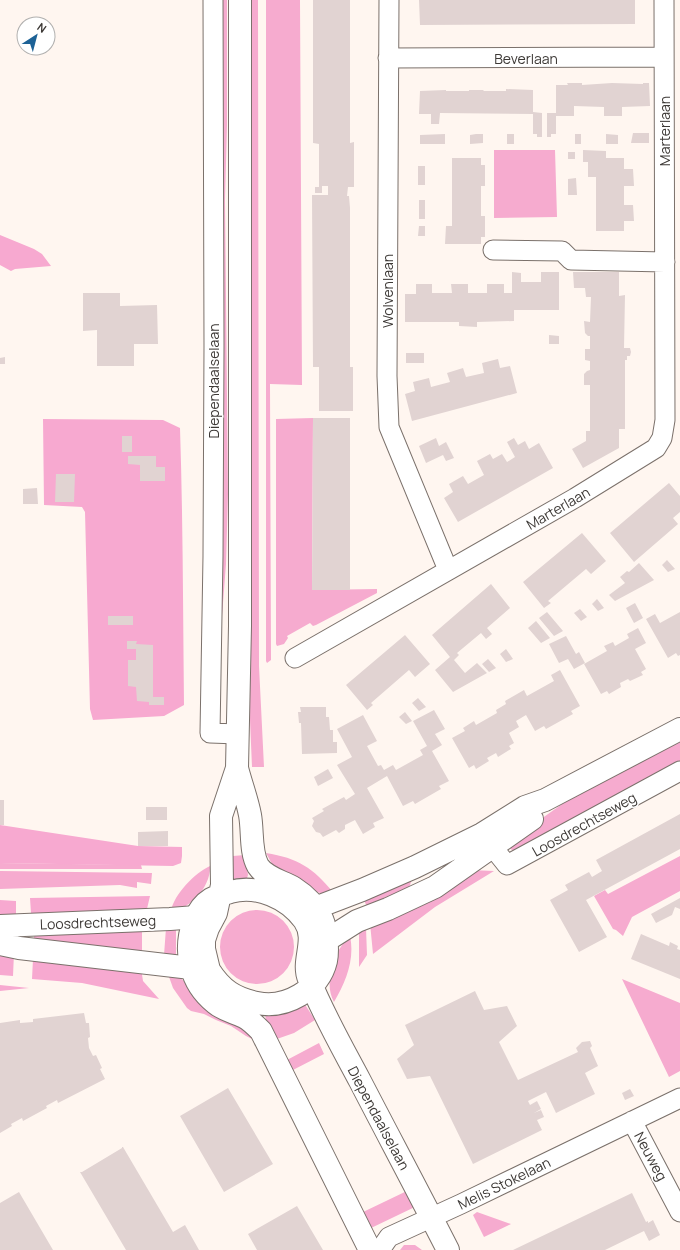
<svg xmlns="http://www.w3.org/2000/svg" width="680" height="1250" viewBox="0 0 680 1250" font-family="Manrope,sans-serif">
  <style>
    .green { fill: #f6abcf }
    .forest { fill: #f7a9d0 }
    .building { fill: #e1d3d2 }
    .lines { fill: none; stroke-linecap: round; stroke-linejoin: round }
    .street-casing { stroke: #7b716b; stroke-width: 21 }
    .secondary-casing { stroke: #7b716b; stroke-width: 24 }
    .primary-casing { stroke: #7b716b; stroke-width: 24 }
    .street { stroke: #fff; stroke-width: 19 }
    .secondary { stroke: #fff; stroke-width: 22 }
    .primary { stroke: #fff; stroke-width: 22 }
    .labels { text-anchor: middle; dominant-baseline: central; stroke-width: 3; stroke-linejoin: round; paint-order: stroke }
    .street-label { font-size: 14px; fill: #3d3936; stroke: #fff }
  </style>
  <rect width="100%" height="100%" fill="#fff6f0"/>
  <path class="green" d="M219,0H227V125L225,200L228,494L226,564L221,629V664L219,699Z
    M250,0H258L259,666L264,767H252L248,673Z
    M266,0H300L302,385L270,384L271,660L267,663L266,661Z
    M494,150H555L557,217L494,218Z
    M313,418L312,590L377,589V593L316,625L313,626L310,623L287,636L288,638L284,644L277,646L276,644V419Z
    M680,736V761L520,849L514,852L506,844L579,792Z
    M266,853C298,858 313,868 333,892L325,894L316,892L272,864Z
    M245,855L248,875L247,878L233,879V856Z
    M680,856V891L632,917L623,936L616,930L613,929L594,896L605,890L608,894Z
    M0,863L141,865L142,869H0Z
    M210,866C211,886 191,909 171,911C174,894 195,873 210,866Z
    M470,870L494,871L435,907L373,954L370,923Z
    M0,871L152,873L151,884L137,882V888L120,885L0,889Z
    M412,879L409,888L368,909L363,898Z
    M220 947a37 37 0 1 1 74 0a37 37 0 1 1-74 0Z
    M142,928V954L34,945V929Z
    M166,928L176,930V956L164,955Z
    M366,928L367,955L359,967V929Z
    M350,936C355,959 346,982 334,1002C323,983 334,950 350,936Z
    M168,974L179,977L256,1039H252L246,1036L231,1026L216,1020L204,1014L191,1011L187,1008L173,988Z
    M622,979L680,1003V1071L669,1077Z
    M304,1003L315,1020L294,1033L274,1040L266,1020L265,1014Z
    M319,1043L324,1054L291,1071L285,1061Z
    M411,1189L419,1205L369,1229L361,1213Z
    M477,1212L511,1224L484,1237L473,1215Z
    M404,1245H415L422,1250H400Z"/>
  <path class="forest" d="M0,235L34,249L42,254L51,266L15,269L11,271L0,265Z
    M43,419L163,420L180,428C183,520 183,613 184,705L164,716L93,720L90,709L85,512L82,507L44,505Z
    M0,825L138,846L182,847V856L181,863L173,866L0,863Z
    M150,896L146,913H31L30,898Z
    M0,900L16,901V918H0Z
    M0,952L14,953L13,976L0,975Z
    M33,959L141,968L143,981L159,999L82,983L32,979Z
    M0,985L29,988L0,991Z"/>
  <path class="building" d="M313,0H350V143L354,142V187H348L347,196H349L350,208V367H353V411H319V367H313L312,195H328V186H322V193H315V187H319V144L313,143Z
    M419,0H635V24L420,25Z
    M567,83H582V85L612,83L643,84V83H649L650,106L622,107V116H604V107L574,106V116H556V134H551V137H547V113H556V85H568Z
    M506,89L533,90V112L542,113V137H537V134H533V114L440,113L439,124H431V114H419L420,91L446,90V91H469V90H484L483,91H506Z
    M633,133H649V143H631Z
    M445,134V144H420V135Z
    M476,134H483V143L470,144V135Z
    M507,134H514V144H507Z
    M575,134H581V144H575Z
    M606,134L618,135V144H606Z
    M583,150L606,151V158H624V169H633L634,186H624V205H633L634,221H624V231H596V177H588V162H583Z
    M568,152H575V159H568Z
    M452,158H481V165H485V186H481V216H485V237H481V244H445L446,226H452Z
    M418,166H425V185H418Z
    M576,178L577,195H568V179Z
    M419,200H425V219H419Z
    M419,226H425V236H418Z
    M512,272L521,273V282H541V272H559V310H514V321L477,322V327L459,326V322H405V294H416V284H432V293H452L451,284H468V293H487V284H504V293H512Z
    M573,272H619V296L625,295L624,348H630L631,352L630,356H627V360H625V429H619V448L583,468L572,449L586,441V431H590V385H584V374L587,371L590,370V361L585,360V349H590V336H588L585,333L584,321L590,322L591,297H586L585,288H574Z
    M83,293H120V306L157,305L158,344H134V366H97V330L83,331Z
    M549,335L559,336V344H549Z
    M406,353H424V363H406Z
    M5,357V364H0V358Z
    M498,359L500,368L510,366L517,393L412,421L405,394L415,391L413,382L429,378L431,387L450,382L447,373L463,368L466,377L484,373L482,363Z
    M313,418H350V590H312Z
    M122,436H132V452H122Z
    M436,438L439,446L446,442L454,458L446,461L443,455L426,463L419,446Z
    M514,438L518,445L525,441L529,449L539,443L553,468L458,522L444,498L453,492L449,484L463,476L468,484L484,475L477,461L490,454L493,459L502,454L507,462L515,457L507,442Z
    M128,456H156V467H165V481H140V465L128,464Z
    M56,474H75L74,502H55Z
    M669,483L680,496V512L673,518L678,524L634,562L610,533Z
    M37,488L38,504H23V489Z
    M582,533L606,561L591,574L586,569L548,601L551,603L544,608L523,582Z
    M667,560L675,569L668,572L662,565Z
    M639,563L654,580L615,601L609,595L625,583L620,577L627,571L629,572Z
    M491,584L510,608L487,628L492,634L486,639L481,633L457,653L459,655L454,660L465,673L477,663L487,673L453,692L435,670L450,657L432,635Z
    M597,599L604,608L598,611L592,604Z
    M635,603L643,618L634,623L626,608Z
    M580,609L587,617L581,621L574,613Z
    M547,612L563,631L554,636L539,618Z
    M680,612V655L678,656L676,653L668,658L646,619L655,614L660,623Z
    M108,616H133V625H108Z
    M536,621L550,638L541,643L528,628Z
    M638,628L646,643L635,649L646,669L641,672L643,675L630,681L628,679L620,683L621,687L609,694L607,691L601,694L584,664L607,651L604,646L613,642L615,646L629,638L627,634Z
    M405,635L430,664L415,677L409,670L371,703L373,705L367,710L346,685Z
    M566,636L576,654L579,652L585,663L574,669L568,659L559,663L549,644Z
    M127,641H137L136,644L153,645V697H164V705H149V702L137,701L136,687L128,686V660H136V649H127Z
    M506,649L513,659L506,662L500,654Z
    M488,659L496,668L489,672L482,664Z
    M560,670L580,706L571,711L573,714L546,729L544,726L535,731L526,715L516,721L519,727L509,733L514,743L509,746L511,749L498,757L496,753L487,758L489,761L476,769L474,765L469,768L452,738L465,731L463,728L474,721L476,725L497,713L496,710L506,704L505,701L524,690L527,696L554,681L551,675Z
    M418,698L426,707L419,711L412,703Z
    M300,707H326V717H329L330,730H333V742H337V753L302,754L301,723H299L298,712H301Z
    M434,710L445,729L435,734L442,745L432,751L449,781L439,786L441,789L415,804L413,801L403,806L387,776L367,788L384,818L373,823L375,827L363,834L355,820L345,825V829L339,833L336,830L323,837L320,833L316,832L312,826L314,821L312,818L324,811L322,809L344,797L346,800L355,794L337,765L352,757L337,729L363,715L377,741L367,746L378,766L381,765L384,770L393,765L396,770L423,755L420,750L427,746L413,721Z
    M405,712L412,721L406,724L399,717Z
    M328,769L333,778L318,786L314,777Z
    M0,800H4V825H0Z
    M146,807H167V820H146Z
    M680,814V849L586,900L607,937L579,952L550,900L568,890L565,885L589,872L592,877L602,871L596,860Z
    M168,831V846H138V832Z
    M680,898V909L675,907L672,915L656,923L651,914Z
    M641,934L669,946L670,942L678,946L677,949L680,950V979L631,959Z
    M475,991L484,1010L507,1006L517,1026L499,1042L518,1080L578,1052L576,1048L582,1042L590,1041L592,1046L590,1048L598,1066L585,1073L595,1094L556,1113L546,1092L528,1101L530,1105L537,1101L541,1109L534,1113L541,1110L544,1117L537,1120L542,1130L473,1164L430,1076L407,1079L397,1059L414,1045L405,1025Z
    M84,1013L86,1023H89L90,1037L88,1038L89,1048L93,1056L96,1055L102,1068L100,1069L105,1079L58,1103L57,1100L46,1106L47,1108L23,1121L22,1118L11,1124L12,1126L0,1133V1023L20,1020V1023L33,1022V1019Z
    M228,1088L273,1164L224,1192L180,1116Z
    M630,1089L634,1096L625,1100L622,1093Z
    M122,1147H123L173,1232L185,1225L199,1250H126L80,1172H82L122,1148Z
    M19,1192L53,1250H0V1203Z
    M632,1193L646,1222L648,1221V1223L653,1220L660,1235L649,1241L644,1231L605,1250H513Z
    M297,1206L323,1250H257L248,1234Z"/>
  <g class="lines">
    <g class="street-casing">
      <path id="street" d="M213,0L214,346L213,556L210,733L238,734
        M389,0L387,376L389,427L448,570
        M388,58L664,57
        M493,250L562,251L571,260L665,262
        M295,658L575,498L656,448L662,438L665,420L664,0
        M483,835L507,865L680,771
        M632,1121L680,1212
        M380,1250L389,1237L461,1204L680,1098"/>
    </g>
    <g class="secondary-casing">
      <path id="secondary" d="M315,908L362,890L415,867L482,834L525,807L545,800L680,729
        M0,926L170,919L196,917
        M327,940L357,921L388,909L435,887L532,819
        M0,944L19,948L191,968"/>
    </g>
    <g class="primary-casing">
      <path id="primary" d="M195,968L209,970C222,990 234,998 257,1003C286,1009 319,990 326,961C328,952 327,943 326,934C325,928 324,922 321,917C315,905 305,895 294,888C282,881 266,878 258,866C250,852 253,831 250,815C247,799 241,784 237,768
        M209,970L204,949V940L208,928L216,913L222,885L221,816L237,768L240,626V0
        M370,1250L261,1031C256,1026 250,1020 244,1017C234,1012 223,1010 215,1003C190,983 183,951 194,921C197,913 203,904 211,899C217,896 224,894 230,892C257,884 288,898 304,920C318,940 301,960 309,979C323,1014 342,1047 360,1081C389,1137 419,1193 448,1250"/>
    </g>
    <use href="#street" class="street"/>
    <use href="#secondary" class="secondary"/>
    <use href="#primary" class="primary"/>
  </g>
  <g class="labels">
    <g class="street-label">
      <text x="526" y="58">Beverlaan</text>
      <text transform="translate(664 131) rotate(-90)">Marterlaan</text>
      <text transform="translate(387 291) rotate(-90)">Wolvenlaan</text>
      <text transform="translate(213 381) rotate(-90)">Diependaalselaan</text>
      <text transform="translate(558 508) rotate(-30)">Marterlaan</text>
      <text transform="translate(584 824) rotate(-29)">Loosdrechtseweg</text>
      <text transform="translate(98 922) rotate(-2)">Loosdrechtseweg</text>
      <text transform="translate(379 1118) rotate(62)">Diependaalselaan</text>
      <text transform="translate(651 1156) rotate(62)">Neuweg</text>
      <text transform="translate(504 1183) rotate(-26)">Melis Stokelaan</text>
    </g>
  </g>
  <g transform="translate(36 36) rotate(36)"><circle r="19" fill="#ffffff" stroke="#b1b0af"/>
  <path d="M0-3L7 15L0 10L-7 15Z" fill="#1d6296"/>
  <text y="-6" font-size="11" font-weight="bold" text-anchor="middle" fill="#3d3936">N</text>
  </g>
</svg>
